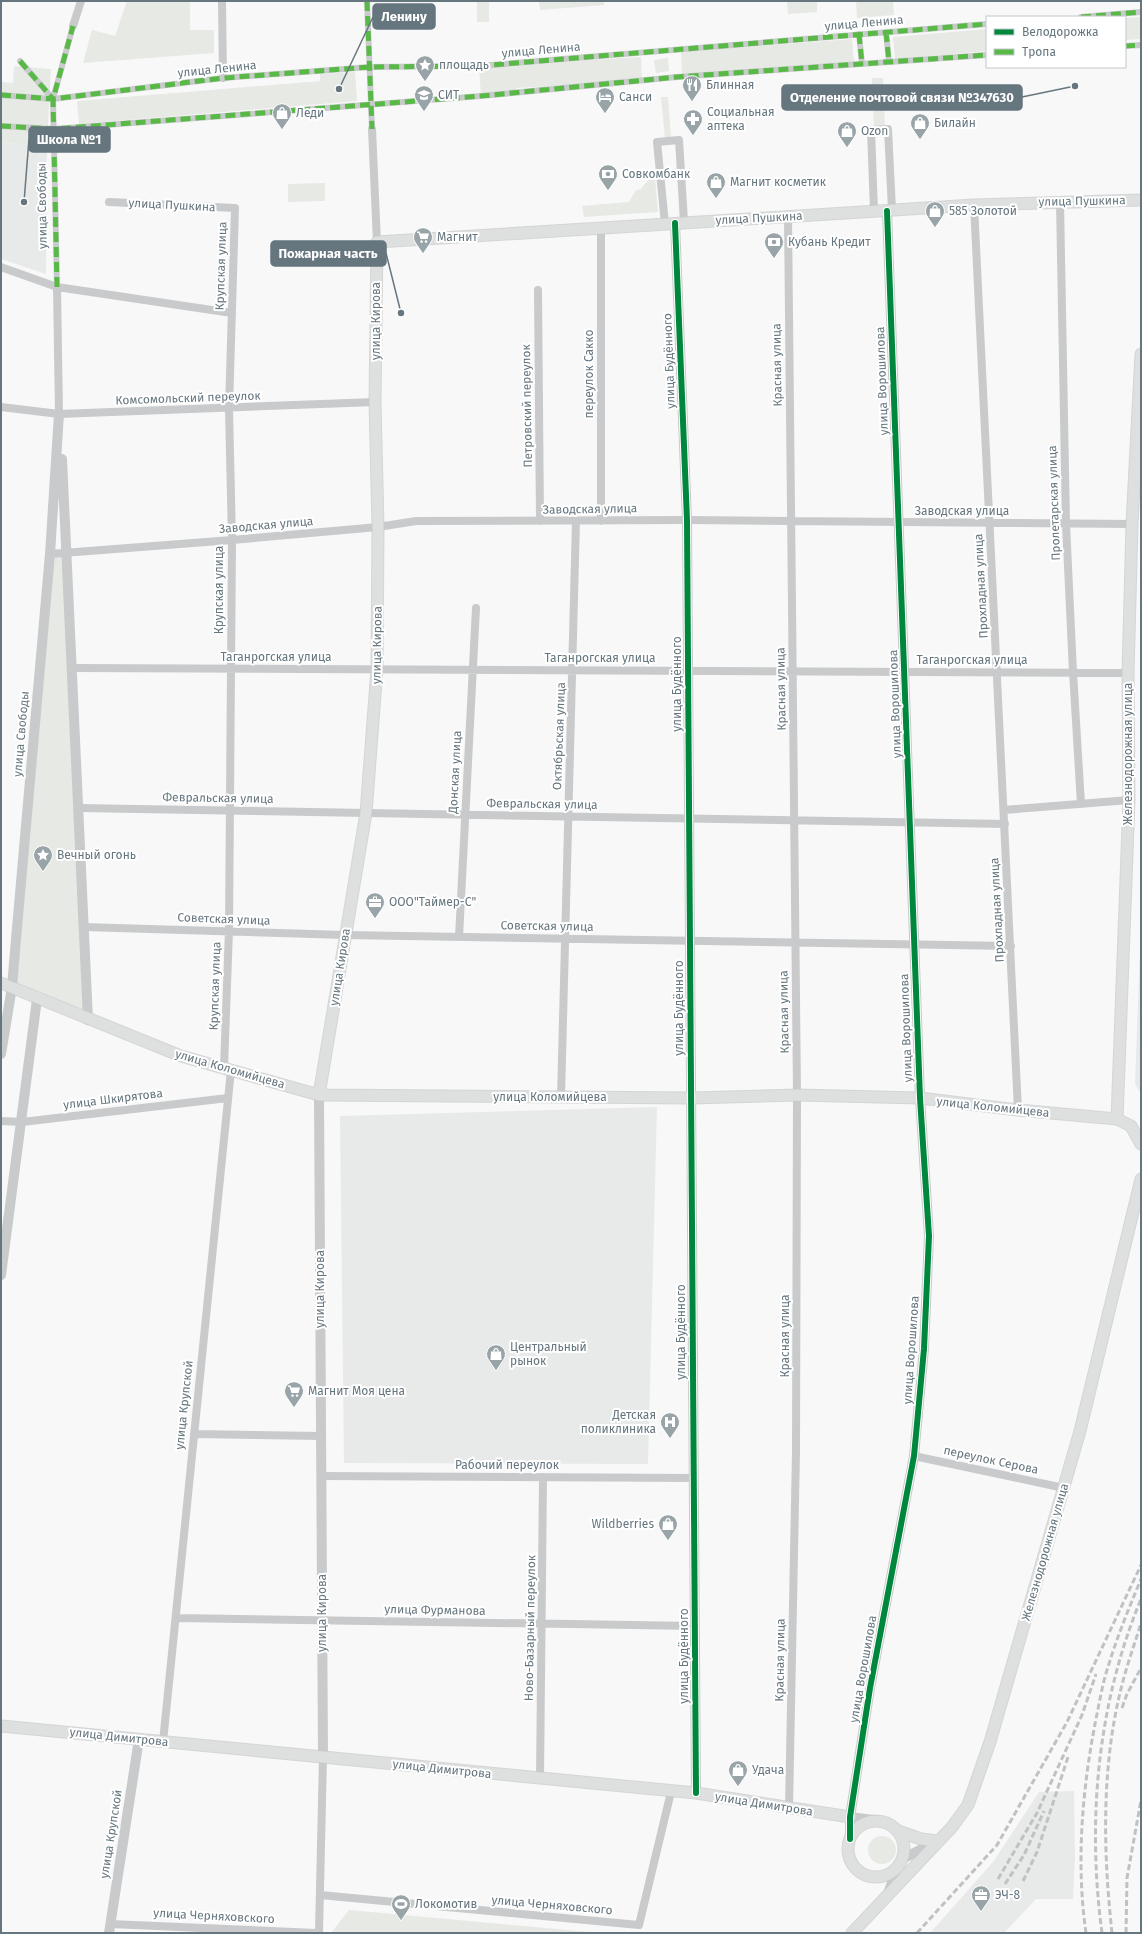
<svg xmlns="http://www.w3.org/2000/svg" width="1142" height="1934" viewBox="0 0 1142 1934" font-family="'Fira Sans',sans-serif">
  <style>
    .built { fill: #e8e9e9 }
    .green { fill: #e7e9e5 }
    .lines { fill: none; stroke-linecap: round; stroke-linejoin: round }
    .secondary-casing { stroke: #d4d5d6; stroke-width: 13 }
    .pedestrian { stroke: #c9cacb; stroke-width: 6 }
    .minor { stroke: #c9cacb; stroke-width: 8 }
    .tertiary { stroke: #c9cacb; stroke-width: 10 }
    .secondary { stroke: #dedfdf; stroke-width: 11 }
    .rail { stroke: #bfc1c2; stroke-width: 3; stroke-dasharray: 6 3; stroke-linecap: butt }
    .quiet { stroke: #58b947; stroke-width: 5; stroke-dasharray: 10 5; stroke-linecap: butt }
    .cycleway-casing { stroke: #fff; stroke-width: 8 }
    .cycleway { stroke: #00873e; stroke-width: 6 }
    .labels { text-anchor: middle; dominant-baseline: central; stroke-width: 4; stroke-linejoin: round; paint-order: stroke }
    .street-label { font-size: 12px; fill: #66767f; stroke: #fff }
    .poi-label { font-size: 12px; fill: #66767f; stroke: #fff; text-anchor: start }
    .leader { fill: none; stroke: #66767f; stroke-width: 1.5 }
    .callout-dot { fill: #66767f; stroke: #fff; stroke-width: 1.5 }
    .callout { fill: #66767f; stroke: #66767f; stroke-width: 1.5 }
    .callout-label { font-size: 13px; text-anchor: middle; font-weight: bold; fill: #fff }
  </style>
  <rect width="100%" height="100%" fill="#f8f8f8"/>
  <path class="built" d="M1,143L47,145L46,274L1,259Z
    M1141,921V1094L1135,1084Z
    M657,1107L648,1464L344,1463L340,1116Z
    M1074,1791L1075,1858L1073,1899H1036L1004,1933H930L993,1862L1039,1792Z"/>
  <path class="green" d="M127,1H190V30H214V53L83,63L92,30L115,36Z
    M477,1H489V22H477Z
    M539,1H604V5L540,10Z
    M787,1H817V12L788,14Z
    M856,1H893L894,15L857,18Z
    M1141,17V39L1125,40V18Z
    M987,29V51L895,59L893,37Z
    M852,39L854,62L682,76L681,52Z
    M641,57L642,81L516,88V93L481,96L479,66Z
    M668,58L669,71L656,73L654,60Z
    M14,66L51,69L47,145L1,143V82L13,83Z
    M355,72L357,101L79,124L77,101L320,81V74Z
    M872,78H883L885,126L874,127Z
    M661,97H668L671,137L665,138Z
    M655,178L658,212L584,217L582,206L629,202L636,190L641,189L649,179Z
    M325,183V201L288,202V184Z
    M67,553L88,1020L12,987L50,554Z
    M868 1850a14 14 0 1 1 28 0a14 14 0 1 1-28 0Z
    M349,1910L600,1933H331Z"/>
  <g class="lines">
    <g class="secondary-casing">
      <path id="secondary" d="M1141,354L1132,524L1128,673L1129,800L1117,1119L1131,1126L1141,1144
        M1,983L181,1056L319,1095L691,1098L797,1095L920,1098L1018,1110L1117,1119
        M319,1095L366,813L377,669L378,527L375,402L377,242L974,205L1141,200
        M1,1726L696,1793L850,1817
        M848 1849a28 28 0 1 1 56 0a28 28 0 1 1-56 0Z
        M898,1831L921,1839L938,1841
        M852,1933L952,1827L968,1805L990,1742L1080,1431L1141,1179"/>
    </g>
    <path class="pedestrian" d="M367,1L372,129
      M1081,17L1141,12
      M886,32L889,62
      M859,34L862,64
      M1125,46L1141,45
      M20,61L53,99
      M1,95L53,99L223,78L370,67L479,66L987,24
      M1,126L54,129L481,96L677,77L987,55
      M57,287L53,99L73,26"/>
    <path class="minor" d="M222,1L223,78
      M73,26L81,1
      M372,129L377,242
      M109,202L235,208L229,409L232,540L229,930L224,1068
      M1060,202L1066,524L1073,672L1081,804
      M974,205L1018,1110
      M874,211L871,130L888,129L892,210
      M788,216L797,1095L796,1452L789,1808
      M665,224L657,142L679,140L684,222
      M1,267L57,287L232,313
      M57,287L59,414
      M538,290L540,521
      M1,407L59,414L375,402
      M601,521V228
      M50,554L232,540L378,527L416,521L687,520L1132,524
      M72,668L1128,673
      M78,808L1005,824
      M1004,810L1129,800
      M84,927L345,935L1011,946
      M459,937L476,608
      M561,1097L576,521
      M1,1121L22,1122L228,1098
      M194,1434L321,1436
      M914,1456L1064,1488
      M321,1476L694,1478
      M176,1618L695,1626
      M163,1742L231,1070
      M540,1779L543,1477
      M320,1895L639,1925L671,1792
      M110,1924L316,1933
      M319,1933L323,1757"/>
    <path class="tertiary" d="M675,223L687,520L696,1793
      M62,459L88,1020
      M1,1054L12,987L16,939L50,554L59,414
      M319,1095L323,1757
      M1,1275L37,999
      M850,1817L881,1821
      M850,1839V1817L870,1688L914,1456L924,1349L929,1236L920,1098L887,211
      M902,1859L936,1842
      M888,1894L897,1868
      M109,1933L139,1739"/>
    <use href="#secondary" class="secondary"/>
    <path class="rail" d="M1122,1708L1127,1694L1141,1668
      M998,1879L1037,1813L1082,1715L1096,1674
      M1023,1881L1037,1852L1068,1757
      M1005,1884L1024,1855L1044,1811
      M917,1933L997,1845L1067,1722L1141,1565
      M1086,1933C1076,1864 1082,1792 1095,1724C1099,1705 1102,1685 1108,1667C1117,1637 1129,1608 1141,1579
      M1102,1933C1087,1821 1097,1705 1141,1599
      M1112,1933C1103,1850 1101,1763 1123,1681C1128,1662 1135,1643 1141,1623
      M1126,1933L1127,1878L1141,1800"/>
    <path class="quiet" d="M367,1L372,129
      M1081,17L1141,12
      M886,32L889,62
      M859,34L862,64
      M1125,46L1141,45
      M20,61L53,99
      M1,95L53,99L223,78L370,67L479,66L987,24
      M1,126L54,129L481,96L677,77L987,55
      M57,287L53,99L73,26"/>
    <g class="cycleway-casing">
      <path id="cycleway" d="M675,223L687,520L696,1793
        M850,1839V1817L870,1688L914,1456L924,1349L929,1236L920,1098L887,211"/>
    </g>
    <use href="#cycleway" class="cycleway"/>
  </g>
  <defs>
    <g id="sight-pin" transform="scale(1)"><path d="M0 17L-7.5 6A9.5 9.5 0 1 1 7.5 6Z" fill="#99a4a9" stroke="#fff"/><path d="M0-6L1.8-2.2L6-1.7L2.9 1.2L3.7 5.4L0 3.3L-3.7 5.4L-2.9 1.2L-6-1.7L-1.8-2.2Z" fill="#fff"/></g>
    <g id="restaurant-pin" transform="scale(1)"><path d="M0 17L-7.5 6A9.5 9.5 0 1 1 7.5 6Z" fill="#99a4a9" stroke="#fff"/><path d="M-5-6h1v4h1v-4h1v4h1v-4h1v5L-1.5 .5V6h-2V.5L-5-1ZM5-6V6H3V1.5H1.5Q1.5-4 5-6Z" fill="#fff"/></g>
    <g id="school-pin" transform="scale(1)"><path d="M0 17L-7.5 6A9.5 9.5 0 1 1 7.5 6Z" fill="#99a4a9" stroke="#fff"/><path d="M0-5L7-2L0 1L-7-2ZM-4 1L0 2.5L4 1V4Q0 6-4 4Z" fill="#fff"/></g>
    <g id="hotel-pin" transform="scale(1)"><path d="M0 17L-7.5 6A9.5 9.5 0 1 1 7.5 6Z" fill="#99a4a9" stroke="#fff"/><path d="M-6-4.5h1.5V1H6V5H4.5V3h-9V5H-6ZM-4 0a1.8 1.8 0 1 1 3.6 0ZM.5 0V-2.5h3Q6-2.5 6 0Z" fill="#fff"/></g>
    <g id="shop-pin" transform="scale(1)"><path d="M0 17L-7.5 6A9.5 9.5 0 1 1 7.5 6Z" fill="#99a4a9" stroke="#fff"/><path d="M-5-2.5h2.3a2.7 3.5 0 0 1 5.4 0H5L5.5 6h-11ZM-1.5-2.5h3a1.5 2.3 0 0 0-3 0Z" fill="#fff"/></g>
    <g id="pharmacy-pin" transform="scale(1)"><path d="M0 17L-7.5 6A9.5 9.5 0 1 1 7.5 6Z" fill="#99a4a9" stroke="#fff"/><path d="M-2-6h4v4h4v4h-4v4h-4v-4h-4v-4h4Z" fill="#fff"/></g>
    <g id="bank-pin" transform="scale(1)"><path d="M0 17L-7.5 6A9.5 9.5 0 1 1 7.5 6Z" fill="#99a4a9" stroke="#fff"/><path d="M-6-4H6V4H-6ZM0-2.3a2.3 2.3 0 1 0 0 4.6a2.3 2.3 0 1 0 0-4.6Z" fill="#fff"/></g>
    <g id="supermarket-pin" transform="scale(1)"><path d="M0 17L-7.5 6A9.5 9.5 0 1 1 7.5 6Z" fill="#99a4a9" stroke="#fff"/><path d="M-6-5.5h2.5l.6 2H6L4.5 2H-2.5L-4.4-4H-6ZM-1.5 3.2a1.3 1.3 0 1 0 .1 0ZM3 3.2a1.3 1.3 0 1 0 .1 0Z" fill="#fff"/></g>
    <g id="office-pin" transform="scale(1)"><path d="M0 17L-7.5 6A9.5 9.5 0 1 1 7.5 6Z" fill="#99a4a9" stroke="#fff"/><path d="M-6-3h4V-5.5h4V-3h4V5H-6ZM-1-4.5V-3h2v-1.5ZM-6 0V1H6V0Z" fill="#fff"/></g>
    <g id="hospital-pin" transform="scale(1)"><path d="M0 17L-7.5 6A9.5 9.5 0 1 1 7.5 6Z" fill="#99a4a9" stroke="#fff"/><path d="M-5-5h3v3.5h4V-5h3V5h-3V1.5h-4V5h-3Z" fill="#fff"/></g>
    <g id="stadium-pin" transform="scale(1)"><path d="M0 17L-7.5 6A9.5 9.5 0 1 1 7.5 6Z" fill="#99a4a9" stroke="#fff"/><path d="M0-5a6.5 5 0 1 0 0 10a6.5 5 0 1 0 0-10ZM-3.5-1.8h7v3.6h-7Z" fill="#fff"/></g>
  </defs>
  <g fill-rule="evenodd">
    <use href="#sight-pin" x="425" y="65"/>
    <use href="#restaurant-pin" x="692" y="85"/>
    <use href="#school-pin" x="424" y="95"/>
    <use href="#hotel-pin" x="605" y="97"/>
    <use href="#shop-pin" x="282" y="113"/>
    <use href="#pharmacy-pin" x="693" y="119"/>
    <use href="#shop-pin" x="920" y="123"/>
    <use href="#shop-pin" x="847" y="131"/>
    <use href="#bank-pin" x="608" y="174"/>
    <use href="#shop-pin" x="716" y="182"/>
    <use href="#shop-pin" x="935" y="211"/>
    <use href="#supermarket-pin" x="423" y="237"/>
    <use href="#bank-pin" x="774" y="242"/>
    <use href="#sight-pin" x="43" y="855"/>
    <use href="#office-pin" x="375" y="902"/>
    <use href="#shop-pin" x="496" y="1354"/>
    <use href="#supermarket-pin" x="294" y="1391"/>
    <use href="#hospital-pin" x="670" y="1422"/>
    <use href="#shop-pin" x="668" y="1524"/>
    <use href="#shop-pin" x="738" y="1770"/>
    <use href="#office-pin" x="981" y="1895"/>
    <use href="#stadium-pin" x="401" y="1904"/>
  </g>
  <g class="labels">
    <g class="street-label">
      <text transform="translate(864 23) rotate(-5)">улица Ленина</text>
      <text transform="translate(541 50) rotate(-5)">улица Ленина</text>
      <text transform="translate(217 69) rotate(-6)">улица Ленина</text>
      <text transform="translate(1082 201) rotate(-1)">улица Пушкина</text>
      <text transform="translate(172 205) rotate(3)">улица Пушкина</text>
      <text transform="translate(42 206) rotate(-91)">улица Свободы</text>
      <text transform="translate(759 218) rotate(-3)">улица Пушкина</text>
      <text transform="translate(221 266) rotate(-88)">Крупская улица</text>
      <text transform="translate(376 321) rotate(-90)">улица Кирова</text>
      <text transform="translate(669 361) rotate(-92)">улица Будённого</text>
      <text transform="translate(777 365) rotate(-91)">Красная улица</text>
      <text transform="translate(589 374) rotate(-90)">переулок Сакко</text>
      <text transform="translate(882 381) rotate(-92)">улица Ворошилова</text>
      <text transform="translate(188 398) rotate(-2)">Комсомольский переулок</text>
      <text transform="translate(527 406) rotate(-91)">Петровский переулок</text>
      <text transform="translate(1054 503) rotate(-92)">Пролетарская улица</text>
      <text transform="translate(590 509) rotate(-1)">Заводская улица</text>
      <text x="962" y="511">Заводская улица</text>
      <text transform="translate(266 525) rotate(-5)">Заводская улица</text>
      <text transform="translate(981 586) rotate(-93)">Прохладная улица</text>
      <text transform="translate(219 590) rotate(-90)">Крупская улица</text>
      <text transform="translate(377 645) rotate(-89)">улица Кирова</text>
      <text x="276" y="657">Таганрогская улица</text>
      <text x="600" y="658">Таганрогская улица</text>
      <text x="972" y="660">Таганрогская улица</text>
      <text transform="translate(677 684) rotate(-90)">улица Будённого</text>
      <text transform="translate(781 689) rotate(-91)">Красная улица</text>
      <text transform="translate(895 704) rotate(-92)">улица Ворошилова</text>
      <text transform="translate(21 734) rotate(-85)">улица Свободы</text>
      <text transform="translate(559 736) rotate(-88)">Октябрьская улица</text>
      <text transform="translate(1128 754) rotate(-90)">Железнодорожная улица</text>
      <text transform="translate(455 772) rotate(-87)">Донская улица</text>
      <text transform="translate(218 798) rotate(1)">Февральская улица</text>
      <text transform="translate(542 804) rotate(1)">Февральская улица</text>
      <text transform="translate(997 910) rotate(-93)">Прохладная улица</text>
      <text transform="translate(224 919) rotate(2)">Советская улица</text>
      <text transform="translate(547 926) rotate(1)">Советская улица</text>
      <text transform="translate(340 967) rotate(-81)">улица Кирова</text>
      <text transform="translate(215 986) rotate(-88)">Крупская улица</text>
      <text transform="translate(679 1008) rotate(-90)">улица Будённого</text>
      <text transform="translate(784 1012) rotate(-91)">Красная улица</text>
      <text transform="translate(906 1028) rotate(-92)">улица Ворошилова</text>
      <text transform="translate(230 1069) rotate(16)">улица Коломийцева</text>
      <text x="550" y="1097">улица Коломийцева</text>
      <text transform="translate(113 1099) rotate(-7)">улица Шкирятова</text>
      <text transform="translate(993 1107) rotate(6)">улица Коломийцева</text>
      <text transform="translate(320 1289) rotate(-90)">улица Кирова</text>
      <text transform="translate(681 1332) rotate(-90)">улица Будённого</text>
      <text transform="translate(785 1336) rotate(-90)">Красная улица</text>
      <text transform="translate(911 1350) rotate(-86)">улица Ворошилова</text>
      <text transform="translate(184 1405) rotate(-84)">улица Крупской</text>
      <text transform="translate(991 1460) rotate(12)">переулок Серова</text>
      <text x="507" y="1465">Рабочий переулок</text>
      <text transform="translate(1045 1552) rotate(-74)">Железнодорожная улица</text>
      <text transform="translate(435 1610) rotate(1)">улица Фурманова</text>
      <text transform="translate(322 1613) rotate(-90)">улица Кирова</text>
      <text transform="translate(530 1628) rotate(-89)">Ново-Базарный переулок</text>
      <text transform="translate(684 1656) rotate(-90)">улица Будённого</text>
      <text transform="translate(780 1660) rotate(-89)">Красная улица</text>
      <text transform="translate(863 1669) rotate(-80)">улица Ворошилова</text>
      <text transform="translate(119 1737) rotate(6)">улица Димитрова</text>
      <text transform="translate(442 1769) rotate(6)">улица Димитрова</text>
      <text transform="translate(764 1804) rotate(9)">улица Димитрова</text>
      <text transform="translate(111 1834) rotate(-81)">улица Крупской</text>
      <text transform="translate(552 1905) rotate(5)">улица Черняховского</text>
      <text transform="translate(214 1916) rotate(3)">улица Черняховского</text>
    </g>
    <g class="poi-label">
      <text x="439" y="65">площадь</text>
      <text x="706" y="85">Блинная</text>
      <text x="438" y="95">СИТ</text>
      <text x="619" y="97">Санси</text>
      <text x="707" y="112">Социальная<tspan x="707" dy="14">аптека</tspan></text>
      <text x="296" y="113">Леди</text>
      <text x="934" y="123">Билайн</text>
      <text x="861" y="131">Ozon</text>
      <text x="622" y="174">Совкомбанк</text>
      <text x="730" y="182">Магнит косметик</text>
      <text x="949" y="211">585 Золотой</text>
      <text x="437" y="237">Магнит</text>
      <text x="788" y="242">Кубань Кредит</text>
      <text x="57" y="855">Вечный огонь</text>
      <text x="389" y="902">ООО"Таймер-С"</text>
      <text x="510" y="1347">Центральный<tspan x="510" dy="14">рынок</tspan></text>
      <text x="308" y="1391">Магнит Моя цена</text>
      <text x="656" y="1415" text-anchor="end">Детская<tspan x="656" dy="14">поликлиника</tspan></text>
      <text x="654" y="1524" text-anchor="end">Wildberries</text>
      <text x="752" y="1770">Удача</text>
      <text x="995" y="1895">ЭЧ-8</text>
      <text x="415" y="1904">Локомотив</text>
    </g>
  </g>
  <path class="leader" d="M339 89L373 17M1075 86L1022 97M24 202L29 139M401 313L386 253"/>
  <g class="callout-dot">
    <circle cx="339" cy="89" r="4"/>
    <circle cx="1075" cy="86" r="4"/>
    <circle cx="24" cy="202" r="4"/>
    <circle cx="401" cy="313" r="4"/>
  </g>
  <g class="callout">
    <rect x="373" y="4" width="62" height="25" rx="4"/>
    <rect x="782" y="85" width="240" height="25" rx="4"/>
    <rect x="29" y="127" width="81" height="25" rx="4"/>
    <rect x="271" y="241" width="115" height="25" rx="4"/>
  </g>
  <g class="callout-label">
    <text x="404" y="21">Ленину</text>
    <text x="902" y="102">Отделение почтовой связи №347630</text>
    <text x="69" y="144">Школа №1</text>
    <text x="328" y="258">Пожарная часть</text>
  </g>
  <rect width="1142" height="1934" fill="none" stroke="#66767f" stroke-width="4"/>
  <rect x="986" y="16" width="140" height="52" fill="#ffffff" stroke="#c2c8cc"/>
  <rect x="994" y="29" width="20" height="6" fill="#00873e" stroke="#c2c8cc"/>
  <text x="1022" y="36" font-size="12" fill="#66767f">Велодорожка</text>
  <rect x="994" y="49" width="20" height="6" fill="#58b947" stroke="#c2c8cc"/>
  <text x="1022" y="56" font-size="12" fill="#66767f">Тропа</text>
</svg>
